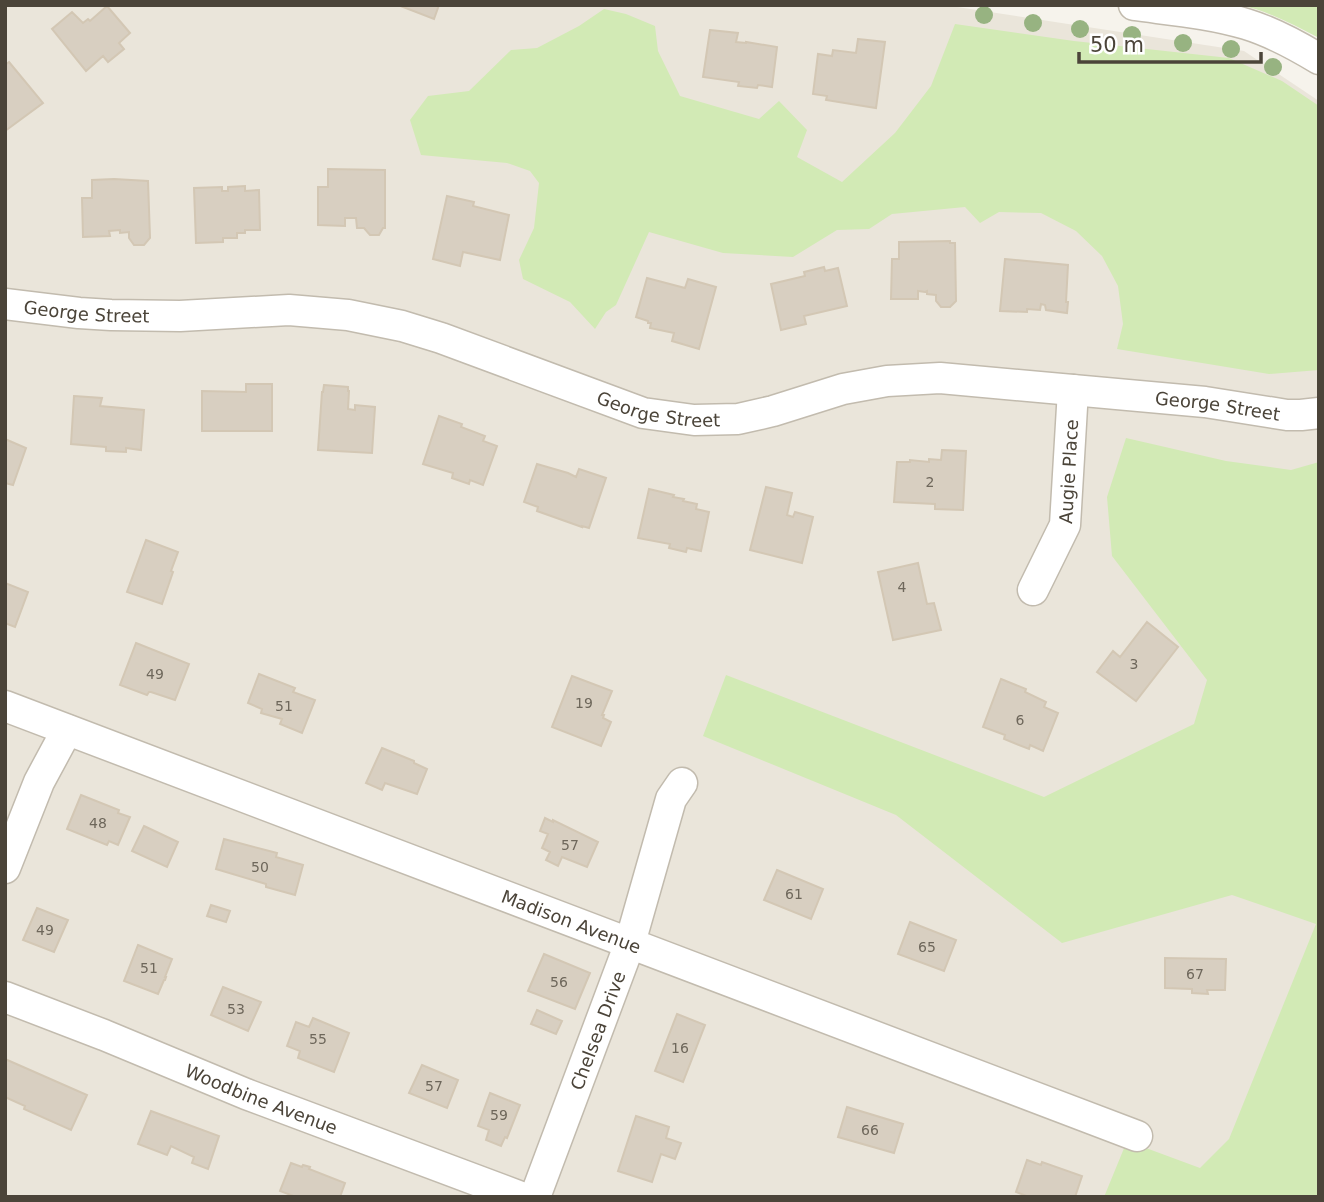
<svg xmlns="http://www.w3.org/2000/svg" width="1324" height="1202" viewBox="0 0 1324 1202" font-family="'DejaVu Sans',sans-serif">
  <style>
    .residential { fill: #eae5da }
    .green { fill: #d2eab5 }
    .building { fill: #d8cfc1; stroke: #d3c7b4; stroke-width: 2 }
    .lines { fill: none; stroke-linecap: round; stroke-linejoin: round }
    .minor-casing { stroke: #c2bbae; stroke-width: 33 }
    .minor { stroke: #fff; stroke-width: 30 }
    .tree { fill: #97b381 }
    .labels { text-anchor: middle; dominant-baseline: central; stroke-width: 6; stroke-linejoin: round; paint-order: stroke }
    .number-label { font-size: 14px; fill: #6e675b }
    .street-label { font-size: 18px; fill: #4b4439; stroke: #fff }
  </style>
  <rect width="100%" height="100%" fill="#f6f3ec"/>
  <path class="residential" d="M5,5H944L1244,51L1319,101V1197H5Z"/>
  <path class="green" d="M1240,5H1319V38C1294,25 1268,11 1240,5Z
    M604,9L626,14L655,26L658,51L680,96L759,119L779,101L807,130L797,157L842,182L895,133L931,86L955,24L1074,41L1229,58L1282,81L1319,106V370L1269,374L1117,349L1123,324L1118,286L1102,256L1076,231L1041,213L999,212L980,223L965,207L892,214L869,229L837,230L793,257L723,253L649,232L616,305L606,312L595,329L570,302L523,279L519,260L534,228L539,183L530,171L507,163L421,155L410,120L428,96L469,91L511,50L537,48L579,26Z
    M1126,438L1226,461L1291,470L1319,462V1197H1104L1127,1141L1200,1168L1229,1139L1316,924L1232,895L1062,943L896,815L703,736L726,675L1044,797L1194,724L1207,680L1112,556L1107,497Z"/>
  <path class="building" d="M398,5H439L434,19Z
    M107,6L130,33L119,43L124,49L108,62L103,56L86,71L52,29L72,12L83,23L88,19L90,21Z
    M710,30L738,33L736,42L746,43V42L777,47L772,87L758,85L757,88L738,86L739,82L703,77Z
    M858,39L885,42L876,108L826,100L827,96L813,94L818,54L832,56L833,50L856,53Z
    M9,62L43,103L5,131V65Z
    M328,169L385,170V228H383L379,235H370L364,228H357L356,218H345V226L318,225V187H328Z
    M114,179L148,181L150,238L144,245H134L129,238V232L120,233V230L109,231L110,236L83,237L82,198H92V180Z
    M245,186V191L259,190L260,230H245V233H237V238H223V242L196,243L194,188L222,187V191H228V187Z
    M447,196L474,202L473,206L509,215L500,260L463,252L460,266L433,259Z
    M950,241V243H955L956,301L950,307H941L936,301V295L927,294V291L925,292L918,291V299H891L892,259H899V242Z
    M1005,259L1068,265L1066,302H1068L1067,313L1046,310L1045,305L1041,304L1040,310L1027,309V312L1000,311Z
    M824,267L825,271L838,268L847,306L804,316L806,324L781,330L771,284L805,276L804,272Z
    M647,278L685,288L688,279L716,287L699,349L672,341L674,333L650,328L651,323H648V321L636,317Z
    M246,384H272V431H202V391L246,392Z
    M324,385L348,387V391H349L348,409L355,410V405L375,407L372,453L318,450L322,392H323Z
    M74,396L102,398L100,406L144,410L141,450L126,448V452L106,451V447L71,444Z
    M439,416L462,424L461,427L485,436L483,441L497,446L483,485L470,480L469,484L452,478L453,473L423,464Z
    M5,439L26,448L13,485L5,483Z
    M942,450L966,451L963,510L935,509V504L894,502L897,462H910V460L929,462V459L941,460Z
    M537,464L568,473L576,477L579,469L606,478L589,528L582,526V527L537,511L538,507L524,502Z
    M766,487L792,493L787,515L793,517L795,512L813,517L802,563L750,550Z
    M649,489L674,495L673,497L684,499L683,501L697,504L696,509L709,512L701,551L687,548L686,552L669,548L670,544L638,538Z
    M146,540L178,552L171,571L173,572L162,604L127,592Z
    M918,563L927,604L934,603L941,630L893,640L878,572Z
    M5,583L28,592L15,627L5,623Z
    M1147,622L1178,647L1136,701L1097,672L1113,651L1120,657Z
    M136,643L189,664L175,700L151,692H149L147,695L120,685Z
    M259,674L295,688L293,692L315,700L302,733L280,724L282,719L261,713L262,709L248,703Z
    M572,676L612,691L602,715H604L603,718L611,722L601,746L552,727Z
    M1001,679L1026,689L1025,692L1046,702L1044,707L1058,713L1043,751L1030,745L1029,749L1004,739L1005,735L983,727Z
    M382,748L414,761V763L427,769L417,794L385,783L382,790L366,783Z
    M81,795L119,810L118,813L130,817L118,845L109,841L107,845L67,829Z
    M545,818L553,822V820L598,842L587,867L562,857L558,866L546,860L550,852L542,848L548,834L540,831Z
    M144,826L178,842L167,867L132,851Z
    M224,839L277,853L276,857L303,865L295,895L266,887V884L216,869Z
    M777,870L823,889L811,919L764,900Z
    M211,905L230,911L226,922L207,916Z
    M37,908L68,920L54,952L23,940Z
    M910,922L956,940L944,971L898,954Z
    M138,945L172,959L165,977H166L165,980H164L158,994L124,981Z
    M544,954L590,973L575,1009L528,991Z
    M1165,958L1226,959L1225,990H1207L1208,994L1192,993V989L1165,988Z
    M223,987L261,1002L248,1031L211,1015Z
    M537,1010L562,1021L556,1034L531,1024Z
    M677,1014L705,1025L683,1082L655,1071Z
    M313,1018L349,1033L334,1072L298,1058L300,1051L287,1046L296,1022L309,1027Z
    M5,1059L87,1095L71,1130L24,1109L25,1106L5,1097Z
    M422,1065L458,1080L447,1108L409,1093Z
    M490,1093L520,1105L507,1138L505,1137L501,1146L486,1140L489,1130L478,1126Z
    M847,1107L903,1124L894,1153L838,1137Z
    M151,1111L219,1136L208,1169L192,1163L194,1157L171,1146L167,1155L138,1144Z
    M636,1116L669,1127L666,1138L681,1143L675,1159L661,1154L652,1182L618,1171Z
    M1027,1160L1041,1165L1042,1162L1082,1176L1075,1197H1029L1016,1192Z
    M291,1163L302,1167L303,1165L310,1167L309,1169L345,1183L340,1197H296L280,1191Z"/>
  <g class="lines">
    <g class="minor-casing">
      <g id="minor">
        <path d="M1134,5C1171,10 1210,13 1246,24C1272,32 1296,45 1319,59"/>
        <path id="s1" d="M5,304L79,313L111,315L180,316L289,310L348,315L402,326L441,338L643,413L694,420L738,419L773,411L843,389L887,381L940,378L1205,402L1287,415H1301L1319,413"/>
        <path id="s2" d="M1033,590L1065,525L1073,390"/>
        <path id="s3" d="M5,706L1137,1136"/>
        <path d="M5,868L39,782L67,730"/>
        <path id="s4" d="M5,997L104,1035L246,1094L521,1197"/>
        <path id="s5" d="M535,1197L630,943L671,799L682,783"/>
      </g>
    </g>
    <use href="#minor" class="minor"/>
  </g>
  <g class="tree">
    <circle cx="984" cy="15" r="9"/>
    <circle cx="1033" cy="23" r="9"/>
    <circle cx="1080" cy="29" r="9"/>
    <circle cx="1132" cy="35" r="9"/>
    <circle cx="1183" cy="43" r="9"/>
    <circle cx="1231" cy="49" r="9"/>
    <circle cx="1273" cy="67" r="9"/>
  </g>
  <g class="labels">
    <g class="number-label">
      <text x="930" y="482">2</text>
      <text x="902" y="587">4</text>
      <text x="1134" y="664">3</text>
      <text x="155" y="674">49</text>
      <text x="584" y="703">19</text>
      <text x="284" y="706">51</text>
      <text x="1020" y="720">6</text>
      <text x="98" y="823">48</text>
      <text x="570" y="845">57</text>
      <text x="260" y="867">50</text>
      <text x="794" y="894">61</text>
      <text x="45" y="930">49</text>
      <text x="927" y="947">65</text>
      <text x="149" y="968">51</text>
      <text x="1195" y="974">67</text>
      <text x="559" y="982">56</text>
      <text x="236" y="1009">53</text>
      <text x="318" y="1039">55</text>
      <text x="680" y="1048">16</text>
      <text x="434" y="1086">57</text>
      <text x="499" y="1115">59</text>
      <text x="870" y="1130">66</text>
    </g>
    <g class="street-label">
      <text stroke="none"><textPath href="#s1" startOffset="82">George Street</textPath></text>
      <text stroke="none"><textPath href="#s1" startOffset="1237">George Street</textPath></text>
      <text stroke="none"><textPath href="#s1" startOffset="670">George Street</textPath></text>
      <text stroke="none"><textPath href="#s2" startOffset="126">Augie Place</textPath></text>
      <text stroke="none"><textPath href="#s3" startOffset="606">Madison Avenue</textPath></text>
      <text stroke="none"><textPath href="#s5" startOffset="178">Chelsea Drive</textPath></text>
      <text stroke="none"><textPath href="#s4" startOffset="276">Woodbine Avenue</textPath></text>
    </g>
  </g>
  <rect width="1324" height="1202" fill="none" stroke="#4b4439" stroke-width="14"/>
  <path d="M1079 52v10h182v-10" fill="none" stroke="#4b4439" stroke-width="3.5"/>
  <text x="1090" y="52" font-size="21" fill="#4b4439" stroke="#ffffff" stroke-width="5" paint-order="stroke">50 m</text>
</svg>
